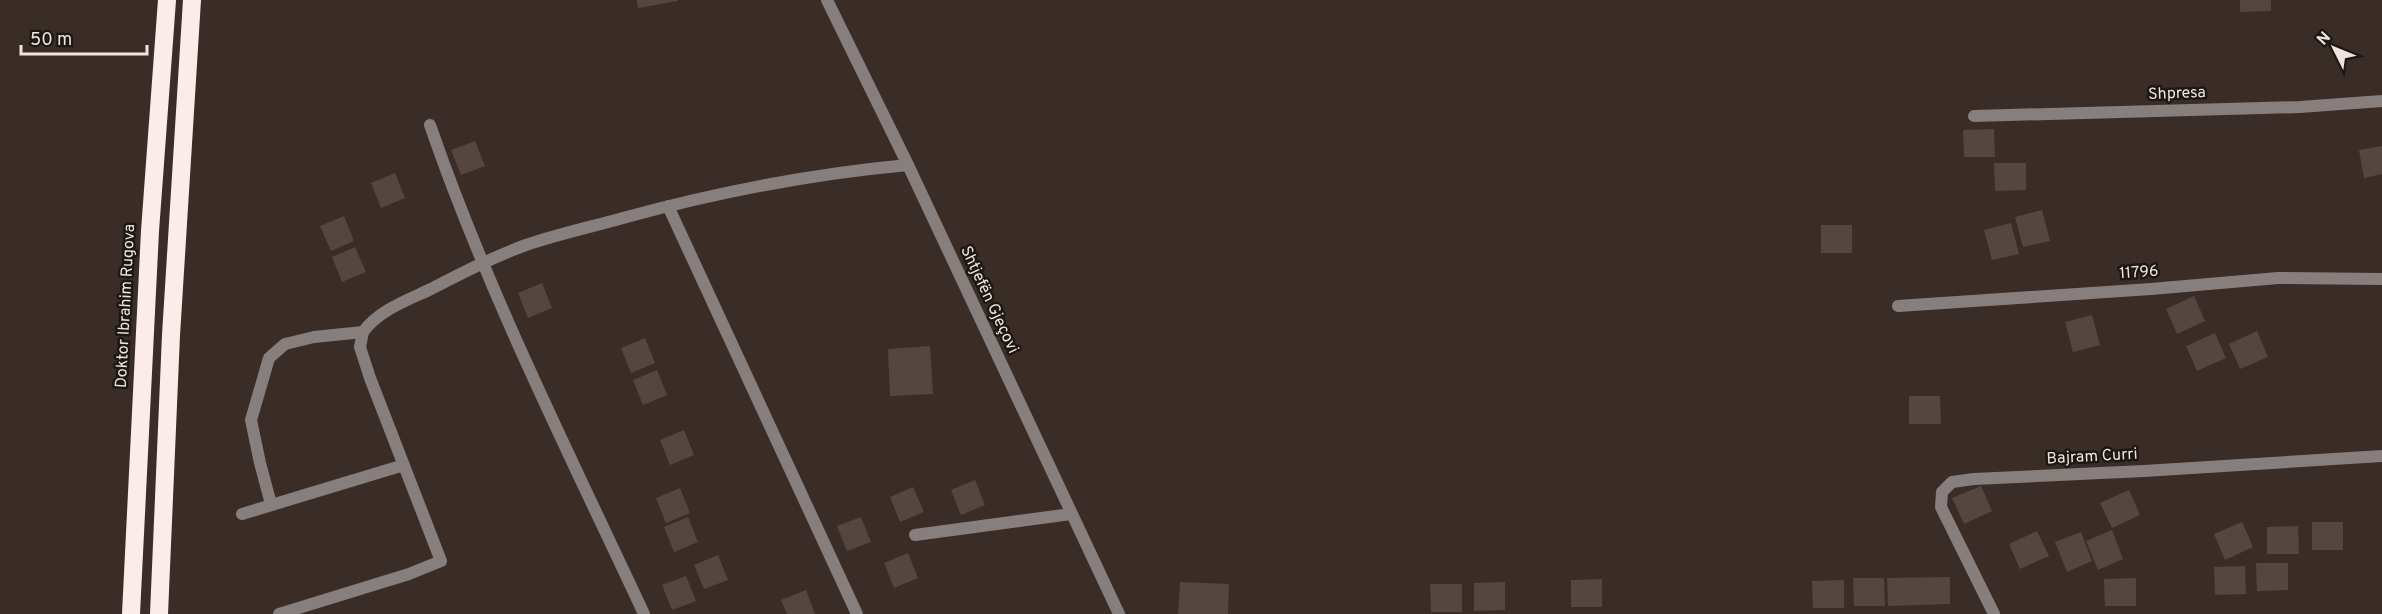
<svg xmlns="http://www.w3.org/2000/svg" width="2382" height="614" viewBox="0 0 2382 614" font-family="Overpass,sans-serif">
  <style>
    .building { fill: #554740 }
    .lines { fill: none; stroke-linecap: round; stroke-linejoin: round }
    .minor { stroke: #877f7d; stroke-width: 12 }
    .tertiary { stroke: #877f7d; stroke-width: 12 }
    .motorway { stroke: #fcece9; stroke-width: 18 }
    .labels { text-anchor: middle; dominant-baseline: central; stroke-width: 5; stroke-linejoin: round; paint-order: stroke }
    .street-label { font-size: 16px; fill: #eee5e1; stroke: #1d1714 }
  </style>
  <rect width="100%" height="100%" fill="#3a2d27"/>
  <path class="building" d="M637,0H678V1L638,8Z
    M2240,0H2271V11L2240,12Z
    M1994,129L1995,157H1964L1963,130Z
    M475,141L485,166L461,175L451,150Z
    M2382,146V174L2364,178L2359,150Z
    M1994,163H2026V190L1995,191Z
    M395,173L405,198L381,208L371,183Z
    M2042,210L2050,241L2023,247L2015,217Z
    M344,216L354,241L331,251L320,226Z
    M2011,223L2019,254L1992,260L1984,230Z
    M1821,225H1852V253H1821Z
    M355,247L366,272L342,282L332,257Z
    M542,283L552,308L528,318L518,293Z
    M2194,296L2205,321L2177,334L2166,309Z
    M2092,315L2100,345L2073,352L2065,322Z
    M2257,331L2268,357L2240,369L2229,344Z
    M2215,333L2226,358L2197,371L2186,346Z
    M645,338L655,363L631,373L621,348Z
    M930,346L933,394L890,396L888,349Z
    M657,370L667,395L643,405L633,380Z
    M1909,396H1940L1941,424H1909Z
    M684,430L694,455L670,465L660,440Z
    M975,480L985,505L961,515L951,490Z
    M1981,486L1992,511L1964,524L1952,498Z
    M913,487L924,512L900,522L890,497Z
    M680,488L690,513L666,523L656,498Z
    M2129,490L2140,515L2112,528L2100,503Z
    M688,517L698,542L674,552L664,527Z
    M861,517L871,542L847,551L837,526Z
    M2242,522L2253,547L2225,560L2214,534Z
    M2312,522H2343V550H2312Z
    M2298,526L2299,554H2267V527Z
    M2112,530L2123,559L2098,570L2086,541Z
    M2037,531L2049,556L2020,569L2009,544Z
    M2081,532L2092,561L2067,572L2055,542Z
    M908,553L918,578L894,588L884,563Z
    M718,555L728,580L704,589L694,565Z
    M2256,563H2288V590L2257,591Z
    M2245,566L2246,594L2215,595L2214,567Z
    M686,576L696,601L672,610L662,585Z
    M1950,577V604L1888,606L1887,578Z
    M1853,578H1884L1885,606H1854Z
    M2136,578V606H2105L2104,579Z
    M1602,579V607H1571V580Z
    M1844,580V608H1813L1812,581Z
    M1180,582L1229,584L1228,614H1178Z
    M1505,582V610L1474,611V583Z
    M1430,584H1462V612H1431Z
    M806,590L815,614H787L781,600Z"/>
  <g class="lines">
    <path class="minor" d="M1974,116L2300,107L2382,101
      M430,125C488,293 569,453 644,614
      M668,206L857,614
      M1898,306L2151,289L2278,278L2382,279
      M271,504L260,463L251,420L269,358L285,344L314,337L363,332C379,310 408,300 431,289C462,273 493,257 526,245C558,234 591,227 623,218C717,192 811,174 908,165
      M242,514L404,465
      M915,535L1071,514
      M279,614L409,574L441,561L370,378L360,347L363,332
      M1994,614L1941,507L1942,492L1952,482L1974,479L2144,471L2382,456"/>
    <path class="tertiary" d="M827,0L908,165L1119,614"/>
    <path class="motorway" d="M131,614L150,231L167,0
      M159,614L171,335L192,0"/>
  </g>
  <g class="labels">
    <g class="street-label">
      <text transform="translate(2177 94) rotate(-2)">Shpresa</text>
      <text transform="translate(2139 273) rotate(-4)">11796</text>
      <text transform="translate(989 300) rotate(65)">Shtjefën Gjeçovi</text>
      <text transform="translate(126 306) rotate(-87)">Doktor Ibrahim Rugova</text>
      <text transform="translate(2092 457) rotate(-3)">Bajram Curri</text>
    </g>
  </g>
  <g transform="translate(2334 48) rotate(313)" stroke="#1d1714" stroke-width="4.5" paint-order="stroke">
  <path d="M0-4.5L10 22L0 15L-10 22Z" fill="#eee5e1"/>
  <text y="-9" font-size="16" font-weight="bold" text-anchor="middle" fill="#eee5e1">N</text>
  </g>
  <path d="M21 45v9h126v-9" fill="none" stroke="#eee5e1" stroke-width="3"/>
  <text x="30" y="45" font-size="18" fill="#eee5e1" stroke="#1d1714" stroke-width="4.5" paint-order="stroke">50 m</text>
</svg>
